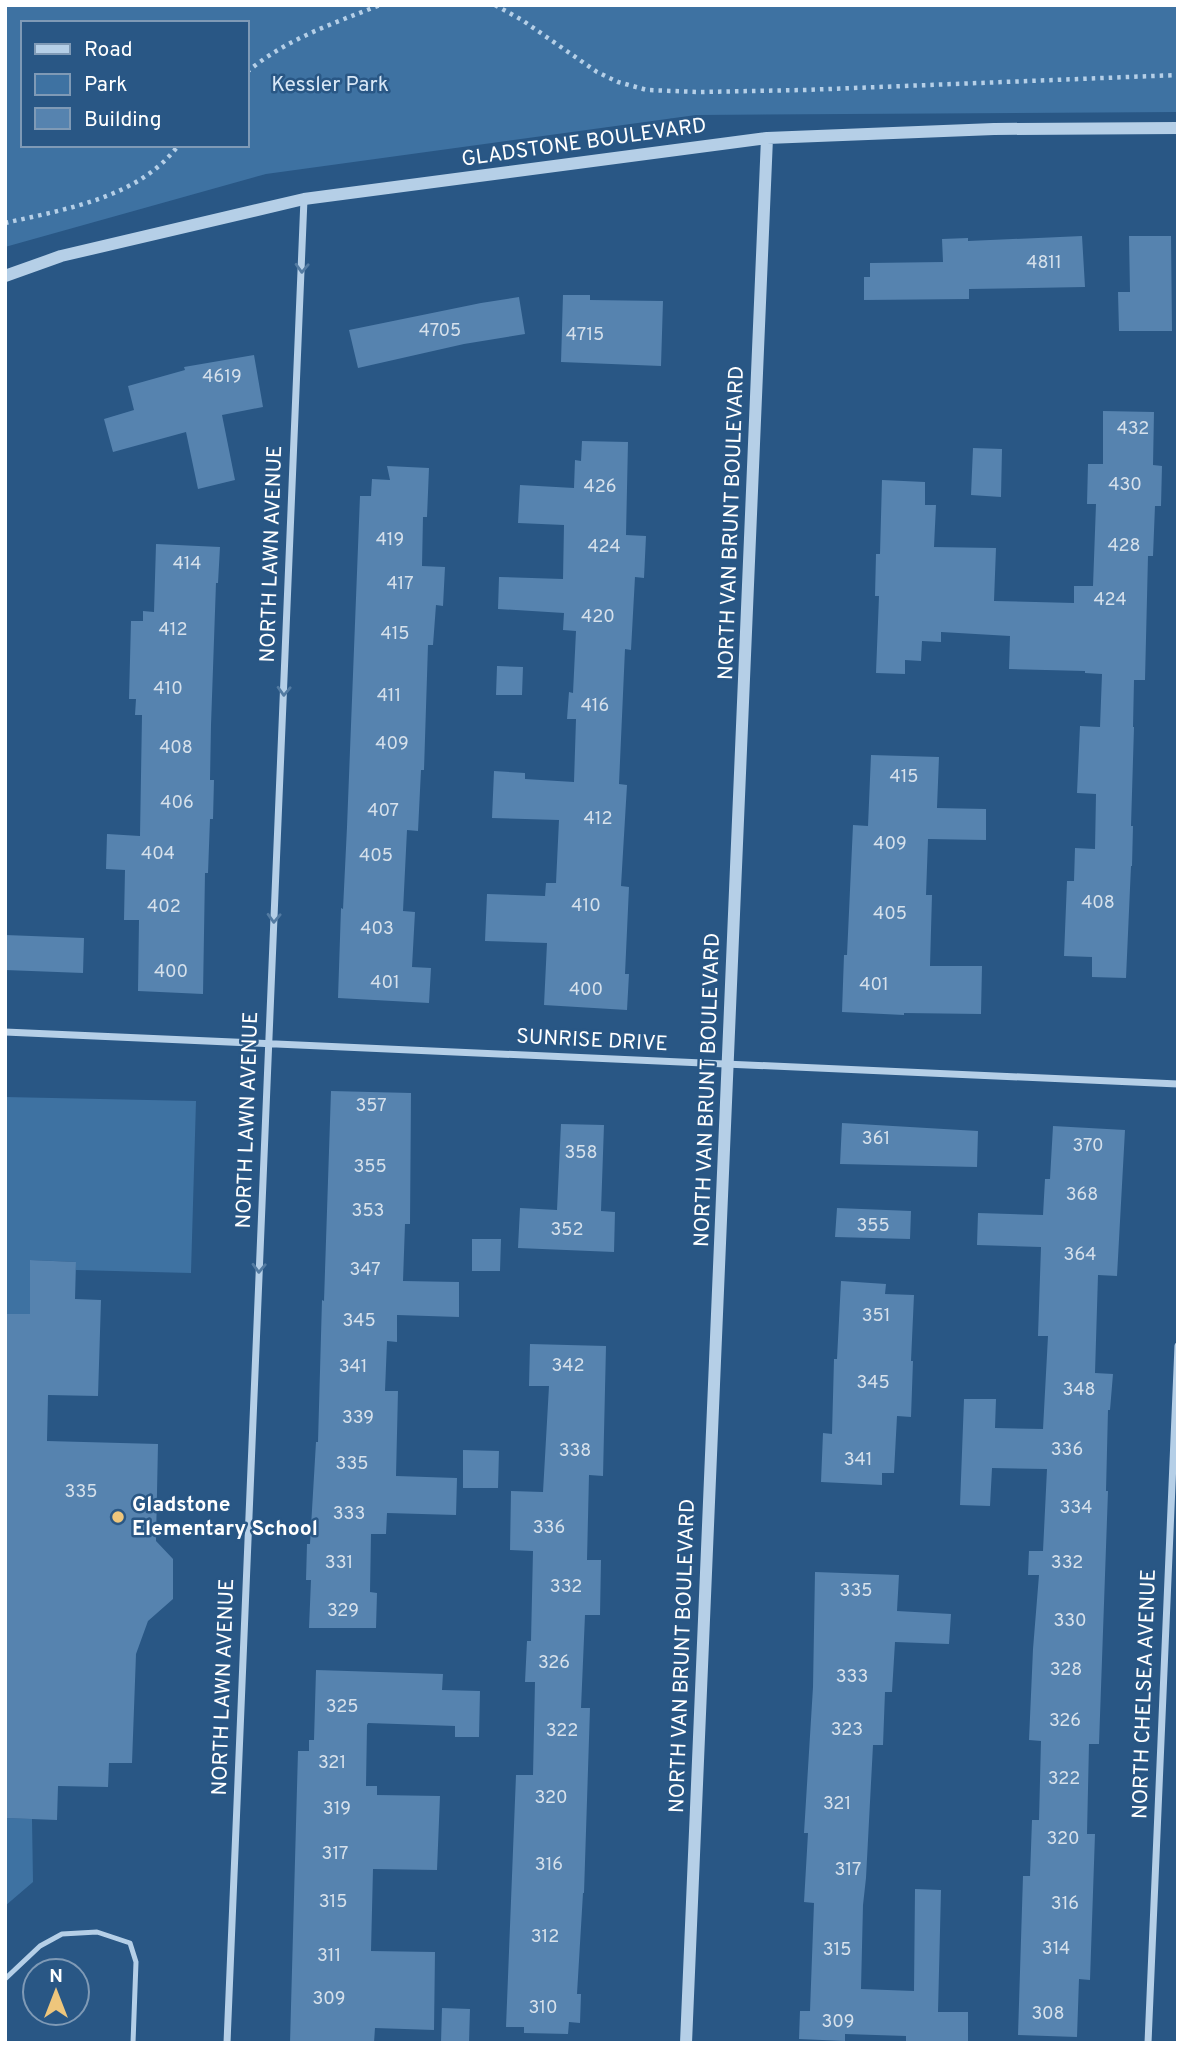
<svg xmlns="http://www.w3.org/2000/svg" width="1183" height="2048" viewBox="0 0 1183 2048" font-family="Overpass,sans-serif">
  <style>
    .green { fill: #3e72a2; fill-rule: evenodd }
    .building { fill: #5683af }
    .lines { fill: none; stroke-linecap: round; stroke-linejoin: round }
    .path { stroke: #b5cfe7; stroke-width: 4.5; stroke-dasharray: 3.5 5; stroke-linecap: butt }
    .service { stroke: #b5cfe7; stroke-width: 5 }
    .minor { stroke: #b5cfe7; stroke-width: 7 }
    .tertiary { stroke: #b5cfe7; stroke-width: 12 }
    .oneway { stroke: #537ba2 }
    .poi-dot { fill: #eec67c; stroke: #295785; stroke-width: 2.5 }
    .labels { text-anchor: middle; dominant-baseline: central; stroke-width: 5; stroke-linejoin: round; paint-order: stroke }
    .number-label { font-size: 18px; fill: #d5e0eb }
    .park-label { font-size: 21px; fill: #d8e7f6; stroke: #295785 }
    .street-label { font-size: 21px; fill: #fff; stroke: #295785 }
    .poi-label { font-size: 21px; font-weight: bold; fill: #fff; stroke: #295785; text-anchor: start }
  </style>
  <rect width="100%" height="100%" fill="#295785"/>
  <path class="green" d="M5,5H1178V112L696,115L266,174L5,247ZM23,23H247V145H23Z
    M5,1097L196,1101L191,1273L76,1270V1262L31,1260L30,1314H5Z
    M5,1818L32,1819L33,1882L5,1906Z"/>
  <path class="building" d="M1082,236L1085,287L969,289V299L864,300V277H870V263L943,262L942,239L968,238V241Z
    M1129,236H1171L1172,331H1119L1118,292H1130Z
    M563,295H590V300L663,301L661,366L561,362Z
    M519,297L525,334L464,344L358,368L349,330L481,303Z
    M254,355L263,407L222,415L235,480L198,489L186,432L113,452L104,419L134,410L128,386L185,370L184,367Z
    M1103,411L1154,412L1153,465L1162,466L1161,506H1155L1153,556H1148L1145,680H1134L1133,727H1134L1131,826H1133L1132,866H1131L1126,978L1092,977V957L1064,956L1067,881H1074L1075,848L1095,849L1096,794L1077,793L1080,726L1100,727L1102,674L1085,673V671L1009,669L1010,636L941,632V642L922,641L921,661L905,660V674L876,673L879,596H875L876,554H880L882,480L925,482V505H936L934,547L996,548L994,601L1074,603V586H1093L1096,504H1087L1088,464H1103Z
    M582,441L628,442L626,535L646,536L644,578L635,577L631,650L625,649L619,784L627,785L621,886L629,887L625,974H629L627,1010L544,1005L547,943L485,941L487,894L545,896L546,883H556L559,820L492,818L494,771L525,773V779L574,782L576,719H567L569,692L573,693L576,631L563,630L564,613L498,609L499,577L563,579L564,525L518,523L520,485L574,488L575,460L581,461Z
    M973,448L1002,449L1001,497L971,495Z
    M387,466L429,468L427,517H423L422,566L445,567L443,606L436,605L433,645H428L424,770H421L418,831L407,830L403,911L415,912L412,967L431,968L429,1003L338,998L341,908L343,909L347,827L360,496H371L372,479L390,480Z
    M156,544L220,547L218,583H216L211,725L210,780H214L213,819H210L208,873H205L203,994L138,991L139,920H124L125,870L106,869L107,834L140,836L142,715H135L136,699H129L131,621H143V611L154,612Z
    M497,666L523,667L522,695H496Z
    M871,755L939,757L937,808L986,809V840L928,839L926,895H932L930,966H982L981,1014L904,1013V1015L842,1012L844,955H847L853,825L868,826Z
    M5,935L84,938L83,973L5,970Z
    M331,1091L411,1093L410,1224H405L403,1281L459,1282V1317L397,1315V1342L387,1341L385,1391H398L396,1476L457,1478L456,1515L387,1513L386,1534H371L370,1592L377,1593L376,1628H309L311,1580H306L307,1544H310L316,1442H318L322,1300L324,1301Z
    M842,1123L978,1131L977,1167L840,1164Z
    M561,1124L604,1125L601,1211L615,1212L614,1252L518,1248L520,1208L557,1210Z
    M1053,1126L1125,1130L1117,1276L1098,1275L1095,1373L1113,1374L1110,1410H1108L1106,1491H1108L1099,1744H1089L1087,1834H1095L1090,1980L1079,1979L1077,2037L1018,2035L1023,1876H1030L1032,1820H1039L1041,1741L1029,1740L1033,1649L1039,1575H1028L1029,1551H1043L1047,1469L992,1468L990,1506L960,1505L964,1399H996L995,1428L1043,1429L1048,1336H1038L1041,1247L977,1245L978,1213L1043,1215L1045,1179H1050Z
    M837,1208L911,1211L910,1239L835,1237Z
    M472,1239H501L500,1271H472Z
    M30,1260L76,1262L75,1299L101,1300L98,1396L48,1395L47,1441L158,1444L156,1541L173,1559V1599L148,1621L136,1654L132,1763H109L108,1787L58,1786L57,1820L5,1818V1314H30Z
    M841,1281L886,1284L885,1294L914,1295L911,1361H913L911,1417L897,1416L894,1473H882V1485L821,1482L823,1433L832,1434L834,1359H837Z
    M530,1344L606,1346L603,1476L589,1475L587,1560H601L600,1615H585L581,1708H590L584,1893H583L577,1994H581L580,2023L569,2022L568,2034L524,2033V2027H506L516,1775H533L535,1682H525L527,1641H531L533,1551L510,1550L511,1491L543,1492L549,1386H529Z
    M463,1450L499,1451L498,1488H463Z
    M815,1572L899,1575L897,1611L951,1614L949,1644L895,1642L892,1692H885L883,1745H873L866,1878L863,1905L861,1989L914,1991L915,1889L941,1890L938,2012H968V2043H906V2036L845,2034V2041L799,2039L800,2011H810L814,1903L804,1902L808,1833H804L813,1687Z
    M316,1670L443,1674L442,1690L480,1691L479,1737H455V1726L368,1723L367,1725L366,1786H377V1795L440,1796L437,1870L373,1869L371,1951L435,1952L434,2030L375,2028L374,2043H290L298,1751H309V1740H314Z
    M442,2008L470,2009L469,2043L441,2042Z"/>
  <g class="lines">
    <path class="path" d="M495,5L522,20L597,72L618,82L647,90L699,92L804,90L1178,75
      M247,72C286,39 332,24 380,5
      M5,223C57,211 119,201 160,165C167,159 173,152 179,145"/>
    <path class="service" d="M5,1979L40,1946L62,1934L97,1932L130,1943L136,1962L133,2043"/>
    <path class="minor" d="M5,1032L1178,1084
      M227,2043L304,199
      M1148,2043L1178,1346"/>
    <path class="tertiary" d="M5,276L61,256L304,199L767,138L994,129L1178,128
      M686,2043L767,138"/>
  </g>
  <defs><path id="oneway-chevron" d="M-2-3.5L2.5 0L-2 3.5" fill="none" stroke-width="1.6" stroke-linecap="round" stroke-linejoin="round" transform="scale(1.75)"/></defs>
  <g class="oneway">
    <use href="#oneway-chevron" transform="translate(302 268) rotate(92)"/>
    <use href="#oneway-chevron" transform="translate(284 691) rotate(92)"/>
    <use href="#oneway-chevron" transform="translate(274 918) rotate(92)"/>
    <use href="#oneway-chevron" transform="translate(259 1268) rotate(92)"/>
  </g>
  <circle class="poi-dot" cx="118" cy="1517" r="7"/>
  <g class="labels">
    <g class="number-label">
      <text x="1044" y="263">4811</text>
      <text x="440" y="331">4705</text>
      <text x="585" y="335">4715</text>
      <text x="222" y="377">4619</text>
      <text x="1133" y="429">432</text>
      <text x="1125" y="485">430</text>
      <text x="600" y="487">426</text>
      <text x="390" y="540">419</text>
      <text x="1124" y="546">428</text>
      <text x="604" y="547">424</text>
      <text x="187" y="564">414</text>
      <text x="400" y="584">417</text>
      <text x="1110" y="600">424</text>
      <text x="598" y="617">420</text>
      <text x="173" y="630">412</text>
      <text x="395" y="634">415</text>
      <text x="168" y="689">410</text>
      <text x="389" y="696">411</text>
      <text x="595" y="706">416</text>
      <text x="392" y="744">409</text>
      <text x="176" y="748">408</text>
      <text x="904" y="777">415</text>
      <text x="177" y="803">406</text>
      <text x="383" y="811">407</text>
      <text x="598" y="819">412</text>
      <text x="890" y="844">409</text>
      <text x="158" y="854">404</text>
      <text x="376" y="856">405</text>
      <text x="1098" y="903">408</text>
      <text x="586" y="906">410</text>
      <text x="164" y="907">402</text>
      <text x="890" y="914">405</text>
      <text x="377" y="929">403</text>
      <text x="171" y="972">400</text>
      <text x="385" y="983">401</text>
      <text x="874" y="985">401</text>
      <text x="586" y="990">400</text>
      <text x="371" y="1106">357</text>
      <text x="876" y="1139">361</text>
      <text x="1088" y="1146">370</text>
      <text x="581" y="1153">358</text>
      <text x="370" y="1167">355</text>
      <text x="1082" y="1195">368</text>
      <text x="368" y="1211">353</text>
      <text x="873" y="1226">355</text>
      <text x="567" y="1230">352</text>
      <text x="1080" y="1255">364</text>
      <text x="365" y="1270">347</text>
      <text x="876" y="1316">351</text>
      <text x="359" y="1321">345</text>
      <text x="568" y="1366">342</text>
      <text x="353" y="1367">341</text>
      <text x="873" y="1383">345</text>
      <text x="1079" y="1390">348</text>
      <text x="358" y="1418">339</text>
      <text x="1067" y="1450">336</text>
      <text x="575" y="1451">338</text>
      <text x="858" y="1460">341</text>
      <text x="352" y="1464">335</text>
      <text x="81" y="1492">335</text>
      <text x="1076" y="1508">334</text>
      <text x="349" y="1514">333</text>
      <text x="549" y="1528">336</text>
      <text x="339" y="1563">331</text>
      <text x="1067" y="1563">332</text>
      <text x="566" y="1587">332</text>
      <text x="856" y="1591">335</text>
      <text x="343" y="1611">329</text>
      <text x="1070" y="1621">330</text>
      <text x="554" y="1663">326</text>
      <text x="1066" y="1670">328</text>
      <text x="852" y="1677">333</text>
      <text x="342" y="1707">325</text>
      <text x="1065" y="1721">326</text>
      <text x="847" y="1730">323</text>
      <text x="562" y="1731">322</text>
      <text x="332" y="1763">321</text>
      <text x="1064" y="1779">322</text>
      <text x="551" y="1798">320</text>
      <text x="837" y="1804">321</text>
      <text x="337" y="1809">319</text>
      <text x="1063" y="1839">320</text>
      <text x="335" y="1854">317</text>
      <text x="549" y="1865">316</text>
      <text x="848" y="1870">317</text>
      <text x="333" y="1902">315</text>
      <text x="1065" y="1904">316</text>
      <text x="545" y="1937">312</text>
      <text x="1056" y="1949">314</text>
      <text x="837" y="1950">315</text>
      <text x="329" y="1956">311</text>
      <text x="329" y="1999">309</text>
      <text x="543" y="2008">310</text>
      <text x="1048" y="2014">308</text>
      <text x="838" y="2022">309</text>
    </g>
    <g class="park-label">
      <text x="330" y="85">Kessler Park</text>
    </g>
    <g class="street-label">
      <text transform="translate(584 143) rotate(-8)">GLADSTONE BOULEVARD</text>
      <text transform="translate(732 523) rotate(-88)">NORTH VAN BRUNT BOULEVARD</text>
      <text transform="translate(272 554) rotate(-88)">NORTH LAWN AVENUE</text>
      <text transform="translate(592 1041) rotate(3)">SUNRISE DRIVE</text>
      <text transform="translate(708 1090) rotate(-88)">NORTH VAN BRUNT BOULEVARD</text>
      <text transform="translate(248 1120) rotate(-88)">NORTH LAWN AVENUE</text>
      <text transform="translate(683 1656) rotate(-88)">NORTH VAN BRUNT BOULEVARD</text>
      <text transform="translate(224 1687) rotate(-88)">NORTH LAWN AVENUE</text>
      <text transform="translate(1145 1694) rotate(-88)">NORTH CHELSEA AVENUE</text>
    </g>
    <g class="poi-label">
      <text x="132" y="1505">Gladstone<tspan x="132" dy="24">Elementary School</tspan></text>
    </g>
  </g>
  <rect width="1183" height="2048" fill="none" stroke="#ffffff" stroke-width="14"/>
  <rect x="21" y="21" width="228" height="126" fill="#295785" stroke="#7f9ab6" stroke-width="2"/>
  <rect x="35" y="44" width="35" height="10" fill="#b5cfe7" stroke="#7f9ab6" stroke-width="2"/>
  <text x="84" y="56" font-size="21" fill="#ffffff">Road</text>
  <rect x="35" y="74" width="35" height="21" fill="#3e72a2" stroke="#7f9ab6" stroke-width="2"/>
  <text x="84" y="91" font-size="21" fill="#ffffff">Park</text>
  <rect x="35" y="108" width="35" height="21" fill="#5683af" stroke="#7f9ab6" stroke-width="2"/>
  <text x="84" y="126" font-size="21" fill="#ffffff">Building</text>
  <g transform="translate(56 1992)"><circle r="33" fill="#295785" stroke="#7f9ab6" stroke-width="2"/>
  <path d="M0-5L12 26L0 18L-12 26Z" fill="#eec67c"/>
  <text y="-10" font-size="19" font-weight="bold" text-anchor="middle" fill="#ffffff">N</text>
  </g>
</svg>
